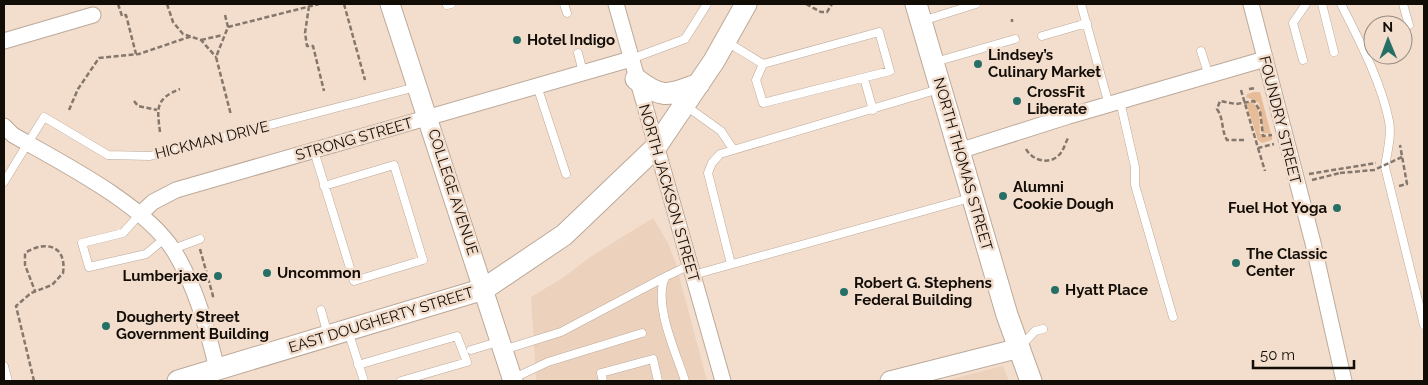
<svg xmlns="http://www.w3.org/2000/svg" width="1428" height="385" viewBox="0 0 1428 385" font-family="Raleway,sans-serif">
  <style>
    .built { fill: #ecd2bc }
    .green { fill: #e7bc98 }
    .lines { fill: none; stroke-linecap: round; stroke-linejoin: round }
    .service-casing { stroke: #bca999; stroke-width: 9 }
    .minor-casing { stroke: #bca999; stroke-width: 17 }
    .tertiary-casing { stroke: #bca999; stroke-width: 21 }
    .secondary-casing { stroke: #bca999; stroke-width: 23 }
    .path { stroke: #85776c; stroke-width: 2.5; stroke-dasharray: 5 2.5; stroke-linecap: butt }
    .service { stroke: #fff; stroke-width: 8 }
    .minor { stroke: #fff; stroke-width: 15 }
    .tertiary { stroke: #fff; stroke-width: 19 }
    .secondary { stroke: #fff; stroke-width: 21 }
    .path-bridge { stroke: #85776c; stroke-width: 2.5; stroke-dasharray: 5 2.5; stroke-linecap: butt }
    .poi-dot { fill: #266f67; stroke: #f3decd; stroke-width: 2 }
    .labels { text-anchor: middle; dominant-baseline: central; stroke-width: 5; stroke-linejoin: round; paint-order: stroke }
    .poi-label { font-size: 15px; font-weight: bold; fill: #130d07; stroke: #f3decd; text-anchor: start }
    .street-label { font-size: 15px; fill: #130d07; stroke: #f3decd }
  </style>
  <rect width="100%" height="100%" fill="#f3decd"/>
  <path class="built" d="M653,218L668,243L676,264L707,381H536L531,297L561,279L593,255Z
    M1003,366L1009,381H944L998,367Z"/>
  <path class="green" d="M1254,92H1260L1271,134L1263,133L1259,103L1246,97L1247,94Z
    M1251,102C1262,108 1259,122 1260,133L1264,137L1272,136V140L1262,143L1258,140L1246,103Z"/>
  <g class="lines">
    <g class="service-casing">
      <path id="service" d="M564,4L567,13
        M1081,4L1109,105
        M1322,4L1334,52
        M1341,4C1359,40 1381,81 1389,121C1392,136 1387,152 1385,167L1424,325
        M1403,4L1409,25
        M447,5L451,4
        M922,21L976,4
        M1042,36L1087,23
        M727,42L763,64L879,32L890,71L763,103L756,80L763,64
        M1201,51L1209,76
        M578,53L583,72
        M631,59L685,39L707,4
        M1303,60L1293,23L1306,4
        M935,62L1015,39
        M864,78L873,110
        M537,86L566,174
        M1120,101L1135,167V185L1173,317
        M686,106L721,131L733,149
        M314,151L354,281L423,260L394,165L324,186
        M4,182L44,117L108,155L150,156L416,87
        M140,214L123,233L82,243L89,267L146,254L164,239
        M173,249L200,239
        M731,264L708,173L712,163L720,154L939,89
        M693,275L970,198
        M321,310L328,335
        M348,331L364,381
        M1021,346L1035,331L1043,329
        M471,350L501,341
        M503,350L561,332L665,277
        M358,365L457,336L467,362L401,381
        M4,366L8,381
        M512,379L548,362L642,333
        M603,381L601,373L653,359L658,381
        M685,381C676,352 653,305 665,277L690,265"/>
    </g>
    <g class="minor-casing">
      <path id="minor" d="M616,4L723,381
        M1251,4L1313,243L1344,381
        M4,41L93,15
        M4,126L13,135C62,163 144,204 174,251C196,287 207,328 217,369
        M959,151L1069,116L1265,59
        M140,214L153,202L176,190L631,59"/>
    </g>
    <g class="tertiary-casing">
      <path id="tertiary" d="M390,4L513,381
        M890,381L1020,348"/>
    </g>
    <g class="secondary-casing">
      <path id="secondary" d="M916,4L1007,315L1031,381
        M636,79C663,100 669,95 699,84
        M178,381L484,289L564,235L655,148L714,61L746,4"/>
    </g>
    <path class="path" d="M118,4L122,16L126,15L136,54
      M167,4L173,22L183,34L201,40L216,57
      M344,4L365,80
      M806,4L821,12H827L832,4
      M309,6L305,33L307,46H313L324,91
      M225,15L228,27L216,57L231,115
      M1012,22V19
      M228,27L319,4
      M201,40L223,35
      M1249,89L1255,88
      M1241,90L1258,148L1274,144
      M134,101L138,106L157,110
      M69,110L78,89L99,58L139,54L192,36
      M160,132C157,108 155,99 180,89
      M1244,140H1227C1221,130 1224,119 1217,109L1220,101L1236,104L1254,101L1260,111L1263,136L1272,135
      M1258,148L1265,171
      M1026,149C1032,160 1048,165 1058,156C1063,152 1065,144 1068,138
      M1309,174L1376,163
      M1312,180L1340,173
      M1399,186L1407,184L1400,145
      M200,249L213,296L211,298
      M34,381L16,306L31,293L52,285L63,273C67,245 45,240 25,253V265L35,291"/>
    <use href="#service" class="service"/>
    <use href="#minor" class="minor"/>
    <use href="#tertiary" class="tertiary"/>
    <use href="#secondary" class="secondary"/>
    <path class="path-bridge" d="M1340,173L1374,170L1402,157"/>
  </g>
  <g class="poi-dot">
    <circle cx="517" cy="40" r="5"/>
    <circle cx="978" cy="64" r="5"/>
    <circle cx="1017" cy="101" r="5"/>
    <circle cx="1003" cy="196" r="5"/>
    <circle cx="1337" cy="208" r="5"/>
    <circle cx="1236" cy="263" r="5"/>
    <circle cx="267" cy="273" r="5"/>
    <circle cx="218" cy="276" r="5"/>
    <circle cx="1055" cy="290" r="5"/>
    <circle cx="844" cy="292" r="5"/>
    <circle cx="106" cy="326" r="5"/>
  </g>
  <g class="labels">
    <g class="poi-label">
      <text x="527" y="40">Hotel Indigo</text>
      <text x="988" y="55">Lindsey’s<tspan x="988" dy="17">Culinary Market</tspan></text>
      <text x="1027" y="92">CrossFit<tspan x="1027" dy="17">Liberate</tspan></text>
      <text x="1013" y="187">Alumni<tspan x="1013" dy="17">Cookie Dough</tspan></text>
      <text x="1327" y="208" text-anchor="end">Fuel Hot Yoga</text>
      <text x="1246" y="254">The Classic<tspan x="1246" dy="17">Center</tspan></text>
      <text x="277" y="273">Uncommon</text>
      <text x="208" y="276" text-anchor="end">Lumberjaxe</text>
      <text x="854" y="283">Robert G. Stephens<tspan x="854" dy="17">Federal Building</tspan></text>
      <text x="1065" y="290">Hyatt Place</text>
      <text x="116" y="317">Dougherty Street<tspan x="116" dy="17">Government Building</tspan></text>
    </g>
    <g class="street-label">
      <text transform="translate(1280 120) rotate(76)">FOUNDRY STREET</text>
      <text transform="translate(354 139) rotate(-16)">STRONG STREET</text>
      <text transform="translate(212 140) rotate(-14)">HICKMAN DRIVE</text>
      <text transform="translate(963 164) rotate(74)">NORTH THOMAS STREET</text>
      <text transform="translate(453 192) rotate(72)">COLLEGE AVENUE</text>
      <text transform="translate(669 193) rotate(74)">NORTH JACKSON STREET</text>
      <text transform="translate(381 320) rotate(-17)">EAST DOUGHERTY STREET</text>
    </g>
  </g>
  <rect width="1428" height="385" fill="none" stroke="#130d07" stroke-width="10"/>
  <g transform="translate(1388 40) rotate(359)"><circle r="24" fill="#f3decd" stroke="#998a7e"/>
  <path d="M0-4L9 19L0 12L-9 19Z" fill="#266f67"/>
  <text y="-8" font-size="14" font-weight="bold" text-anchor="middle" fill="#130d07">N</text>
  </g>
  <path d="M1253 360v8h101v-8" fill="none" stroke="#130d07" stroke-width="2.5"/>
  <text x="1260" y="360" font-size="15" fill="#130d07" stroke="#f3decd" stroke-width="4" paint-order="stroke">50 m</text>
</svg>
